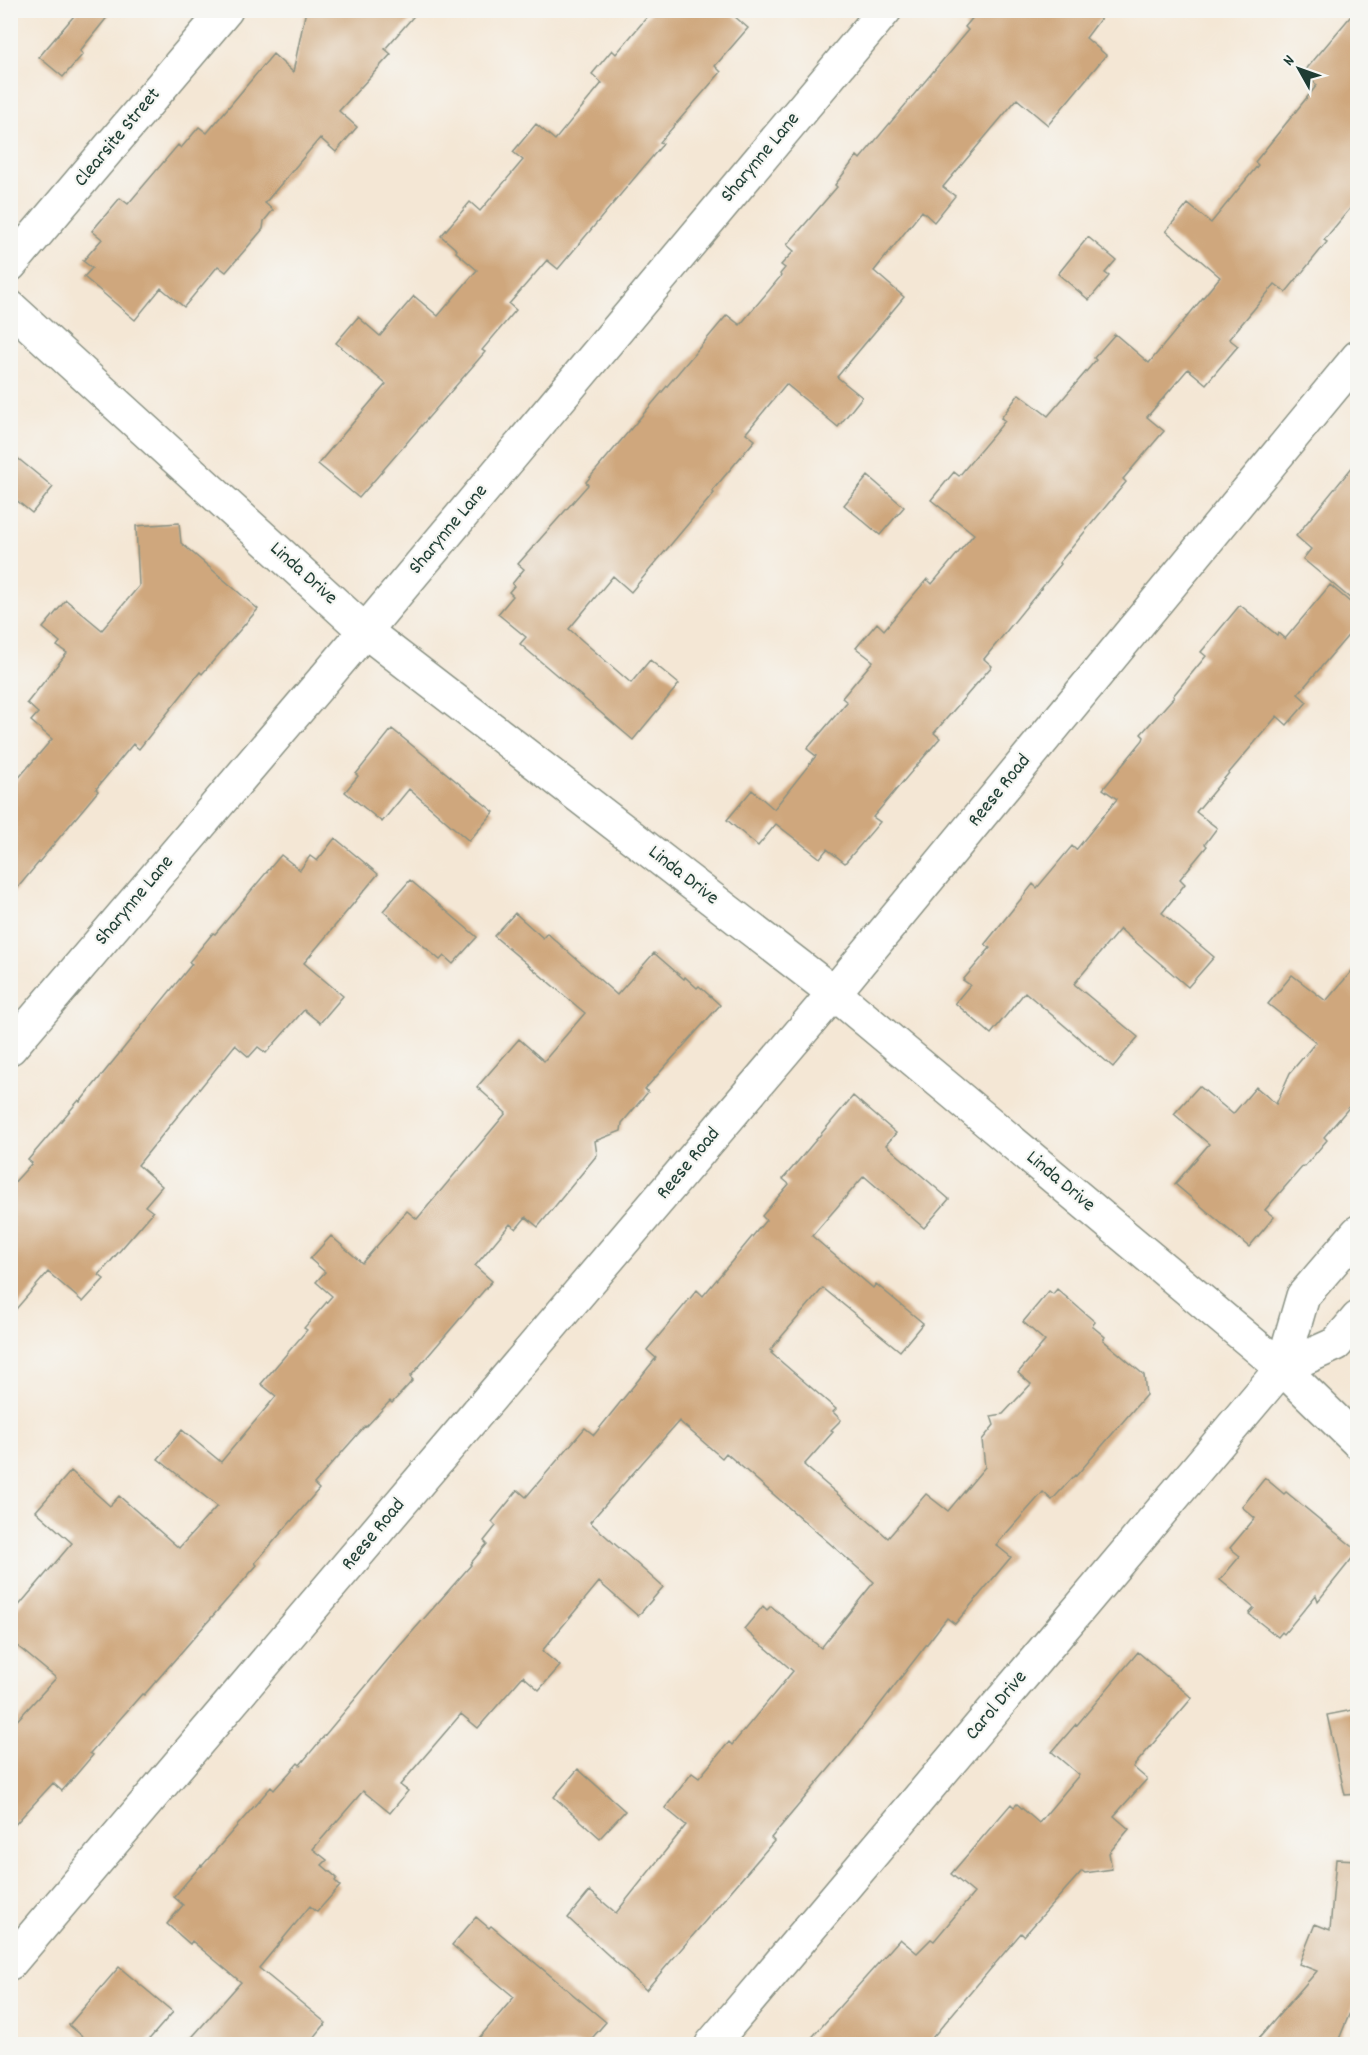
<svg xmlns="http://www.w3.org/2000/svg" width="1368" height="2055" viewBox="0 0 1368 2055" font-family="Dekko,sans-serif">
  <style>
    .building { fill: #cfa77d }
    .lines { fill: none; stroke-linecap: round; stroke-linejoin: round }
    .street-casing { stroke: #8a9284; stroke-width: 36 }
    .street { stroke: #fff; stroke-width: 33 }
    .labels { text-anchor: middle; dominant-baseline: central; stroke-width: 4.5; stroke-linejoin: round; paint-order: stroke }
    .street-label { font-size: 20px; fill: #1f3d34; stroke: #f6f6f2 }
  </style>
  <rect width="100%" height="100%" fill="#f6f6f2"/>
  <filter id="ink" filterUnits="userSpaceOnUse"><feTurbulence type="fractalNoise" baseFrequency=".0167" numOctaves="2"/><feDisplacementMap in="SourceGraphic" scale="12" xChannelSelector="R" yChannelSelector="G"/><feConvolveMatrix kernelMatrix="1 2 1 2 8 2 1 2 1" color-interpolation-filters="sRGB"/></filter>
  <filter id="wash" filterUnits="userSpaceOnUse"><feTurbulence type="fractalNoise" baseFrequency=".008" numOctaves="4" result="noise"/><feDisplacementMap in="SourceGraphic" scale="24" xChannelSelector="R" yChannelSelector="G"/><feGaussianBlur stdDeviation="1.35" result="paint"/><feColorMatrix in="noise" values="0 0 0 0 0 0 0 0 0 0 0 0 0 0 0 0 0 1.4 0 .05"/><feComposite in="paint" operator="in"/></filter>
  <g filter="url(#wash)">
    <rect width="100%" height="100%" fill="#f4e7d5"/>
    <g id="blocks">
      <path class="building" d="M79,10H113L80,51L83,54L63,77L39,57Z
        M306,10H419L385,49L391,54L339,111L357,127L336,152L320,138L265,203L273,210L264,221L263,229L226,272L218,266L184,307L161,288L135,320L84,277L92,268L83,261L102,239L92,231L120,198L128,204L178,145L181,148L199,127L207,133L273,54L293,72Z
        M653,10H727L748,28L715,66L721,72L660,142L663,144L558,269L547,260L509,304L516,310L482,350L485,352L359,498L318,464L386,384L336,343L358,317L380,336L414,296L438,316L477,270L456,252L457,250L441,236L470,202L480,211L523,160L513,152L536,124L555,140L602,83L592,74L612,50L616,54Z
        M979,10H1107L1086,38L1106,55L1048,125L1017,99L943,187L955,196L934,222L922,211L874,271L904,297L837,377L862,397L838,427L786,384L746,433L755,440L712,491L714,493L631,592L613,576L569,629L631,683L650,660L679,684L633,740L520,644L526,637L498,614L513,596L509,592L514,586L512,584L524,569L518,564L588,485L586,482L727,315L740,325L781,276L780,274L785,268L781,265L794,251L787,245L837,187L835,185L857,156L860,159L968,30L965,27Z
        M1356,10H1358V199L1324,240L1327,242L1286,292L1275,284L1229,339L1238,346L1206,384L1188,369L1147,417L1164,431L1123,479L1126,482L1059,563L1061,564L984,659L992,666L934,733L940,738L873,817L880,822L845,863L827,849L820,858L776,824L758,846L727,820L752,790L774,809L816,756L807,749L847,702L842,698L873,661L856,648L877,623L884,630L927,579L932,584L974,534L931,500L954,472L959,476L1005,421L1001,418L1019,394L1048,416L1096,360L1094,358L1115,334L1149,363L1220,277L1166,231L1188,204L1211,223L1258,165L1255,162L1317,85L1303,73Z
        M1088,237L1116,260L1105,273L1109,276L1089,300L1058,274Z
        M10,452L53,487L32,513L10,495Z
        M1358,460V605L1303,559L1311,549L1296,536Z
        M868,476L904,507L880,535L844,505Z
        M179,523L181,543L258,609L202,674L200,672L139,749L133,744L96,789L98,791L10,897V788L52,739L31,721L38,713L27,703L67,653L57,646L60,642L43,628L66,600L102,630L139,586L136,526Z
        M1330,585L1358,609V624L1298,694L1307,702L1287,725L1277,716L1196,812L1217,828L1205,844L1207,846L1180,879L1185,884L1162,913L1214,957L1188,987L1120,929L1074,984L1138,1037L1113,1067L1025,992L991,1034L955,1003L970,985L963,980L990,948L985,944L1033,884L1037,888L1072,846L1076,850L1117,799L1103,789L1143,740L1144,737L1141,734L1174,697L1173,696L1206,656L1201,652L1240,605L1277,635L1278,633L1285,639Z
        M392,729L494,812L469,841L409,789L382,822L345,792L358,776L356,774Z
        M335,838L378,874L304,963L343,996L320,1023L304,1010L266,1053L258,1047L249,1057L235,1045L138,1165L162,1186L145,1206L153,1212L99,1275L104,1279L83,1302L48,1272L10,1316V1187L32,1163L28,1160L79,1100L80,1102L192,964L189,962L213,933L215,934L281,855L300,870L310,856L317,861Z
        M410,880L477,937L453,964L444,956L440,960L383,911Z
        M515,913L543,938L547,933L617,995L654,953L684,979L685,977L697,988L699,986L720,1005L645,1089L648,1092L622,1123L621,1131L595,1141L597,1155L538,1227L526,1217L516,1229L510,1224L475,1266L492,1281L410,1377L413,1380L392,1403L390,1401L366,1427L365,1426L314,1484L319,1489L255,1563L257,1565L144,1695L142,1694L90,1753L93,1755L62,1791L53,1783L10,1830V1728L56,1678L10,1640V1616L72,1543L36,1511L71,1471L110,1506L119,1496L179,1548L217,1506L158,1459L182,1430L221,1462L276,1396L261,1384L307,1330L304,1328L332,1296L316,1282L325,1272L310,1259L331,1236L362,1263L407,1211L417,1219L506,1113L477,1087L519,1039L544,1061L585,1013L494,936Z
        M1358,964V1097L1324,1137L1327,1140L1304,1167L1303,1166L1265,1210L1274,1217L1249,1247L1175,1184L1209,1144L1174,1114L1199,1086L1233,1114L1256,1087L1276,1104L1290,1073L1316,1042L1268,1004L1292,975L1326,1001Z
        M853,1096L896,1133L886,1145L949,1199L924,1228L864,1176L812,1236L873,1288L876,1284L923,1323L900,1351L823,1288L770,1350L773,1352L771,1353L836,1409L833,1412L841,1420L831,1430L833,1432L804,1465L888,1538L926,1494L948,1511L985,1467L982,1440L994,1425L991,1416L1003,1414L1031,1384L1018,1373L1045,1341L1023,1322L1049,1291L1053,1294L1057,1289L1095,1322L1092,1326L1105,1337L1103,1340L1144,1375L1146,1395L1076,1476L1075,1475L1052,1500L1043,1492L996,1545L1011,1557L955,1624L947,1618L844,1751L771,1838L774,1841L646,1990L568,1918L590,1891L616,1913L686,1825L665,1808L692,1773L699,1778L729,1742L732,1745L793,1671L744,1629L763,1606L767,1610L771,1606L821,1648L874,1582L726,1453L722,1458L679,1421L590,1522L663,1587L638,1616L599,1582L542,1651L560,1666L539,1690L523,1676L478,1728L461,1714L400,1785L408,1791L390,1813L363,1791L313,1849L327,1860L322,1865L337,1878L335,1881L340,1886L317,1912L310,1906L259,1968L326,2023L309,2044H186L241,1982L192,1941L190,1944L167,1924L183,1905L174,1897L201,1865L202,1866L271,1787L274,1790L298,1763L300,1765L391,1656L471,1565L470,1564L487,1544L484,1541L496,1526L492,1522L518,1490L526,1497L585,1428L594,1435L656,1358L647,1350L697,1290L703,1296L766,1220L762,1216L789,1184L783,1179Z
        M1265,1478L1284,1494L1286,1492L1358,1551L1318,1601L1316,1595L1284,1634L1282,1632L1278,1637L1249,1614L1254,1608L1220,1580L1240,1556L1230,1548L1255,1518L1242,1507Z
        M1138,1652L1192,1698L1133,1767L1147,1779L1114,1816L1129,1829L1109,1853L1112,1869L1085,1873L1082,1871L1024,1936L1021,1933L927,2044H806L900,1939L917,1953L931,1939L934,1941L974,1893L951,1874L1011,1804L1014,1807L1017,1804L1039,1823L1079,1775L1052,1752L1076,1724L1077,1725Z
        M1358,1709V1794L1345,1795L1327,1715Z
        M578,1769L625,1811L600,1838L554,1797Z
        M1336,1859L1358,1860V1993L1337,2044H1254L1317,1971L1299,1964L1315,1924L1330,1930Z
        M476,1917L489,1928L491,1926L606,2022L587,2044H474L514,1997L452,1945Z
        M119,1967L173,2012L145,2044H92L69,2025Z"/>
    </g>
  </g>
  <g filter="url(#ink)">
    <use href="#blocks" fill-opacity="0" stroke="#8a9284" stroke-width="1.5"/>
    <g class="lines">
      <g class="street-casing">
        <path id="street" d="M10,265L226,10
          M10,307L365,631L834,993L1282,1368L1358,1442
          M10,1048L365,631L885,10
          M1282,1368L1336,1344L1358,1318
          M10,1963L834,993L1358,357
          M712,2044L1282,1368L1303,1296L1358,1232"/>
      </g>
      <use href="#street" class="street"/>
    </g>
  </g>
  <g class="labels">
    <g class="street-label">
      <text transform="translate(118 138) rotate(-50)">Clearsite Street</text>
      <text transform="translate(761 158) rotate(-50)">Sharynne Lane</text>
      <text transform="translate(449 530) rotate(-50)">Sharynne Lane</text>
      <text transform="translate(303 574) rotate(42)">Linda Drive</text>
      <text transform="translate(1000 791) rotate(-51)">Reese Road</text>
      <text transform="translate(683 876) rotate(38)">Linda Drive</text>
      <text transform="translate(135 901) rotate(-50)">Sharynne Lane</text>
      <text transform="translate(689 1164) rotate(-50)">Reese Road</text>
      <text transform="translate(1060 1182) rotate(40)">Linda Drive</text>
      <text transform="translate(374 1535) rotate(-50)">Reese Road</text>
      <text transform="translate(997 1706) rotate(-50)">Carol Drive</text>
    </g>
  </g>
  <rect width="1368" height="2055" fill="none" stroke="#f6f6f2" stroke-width="36"/>
  <g transform="translate(1299 69) rotate(310)" stroke="#f6f6f2" stroke-width="4.5" paint-order="stroke">
  <path d="M0-4.5L10 22L0 15L-10 22Z" fill="#1f3d34"/>
  <text y="-9" font-size="16" font-weight="bold" text-anchor="middle" fill="#1f3d34">N</text>
  </g>
</svg>
